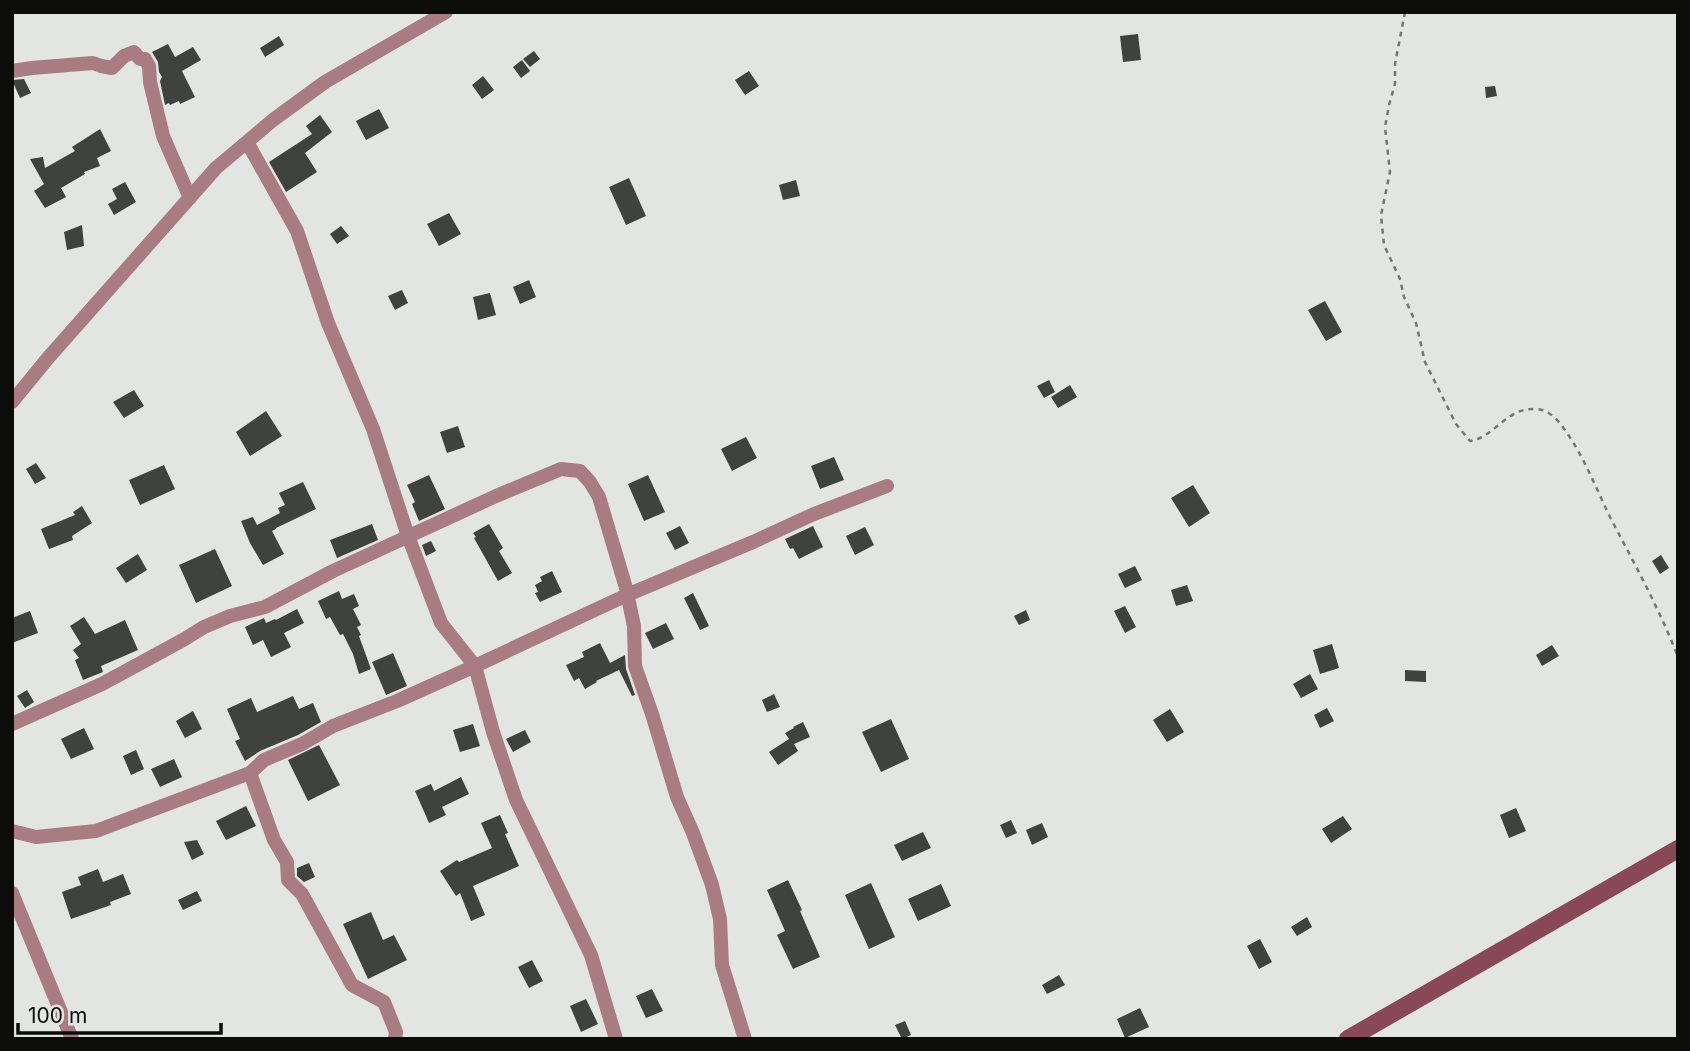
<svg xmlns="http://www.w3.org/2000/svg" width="1690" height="1051" viewBox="0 0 1690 1051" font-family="Inter,sans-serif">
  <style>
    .building { fill: #3f423d }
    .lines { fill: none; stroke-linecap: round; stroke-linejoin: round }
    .path { stroke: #747673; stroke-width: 2.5; stroke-dasharray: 5 5; stroke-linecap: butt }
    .street { stroke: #a97b82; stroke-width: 14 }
    .secondary { stroke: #884855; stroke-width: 18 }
  </style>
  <rect width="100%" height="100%" fill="#e2e5e0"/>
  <path class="building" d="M1138,34L1141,60L1123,62L1120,36Z
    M279,36L284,45L265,57L260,48Z
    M168,44L175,57L193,47L201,60L182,71L195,97L180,104L179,101L170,105L169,103L165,105L160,81L162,77L159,72L158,62L152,52Z
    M534,51L540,59L530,67L523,59Z
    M522,60L530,71L521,78L513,67Z
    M749,71L759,86L745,95L735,80Z
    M483,76L494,90L482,99L472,85Z
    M24,79L31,93L20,98L12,80Z
    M1495,86L1497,96L1486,98L1485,87Z
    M379,109L389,128L366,140L356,121Z
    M320,115L332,132L305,153L317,172L286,192L269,162L312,134L306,126Z
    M100,129L111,151L97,158L100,166L84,172L85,174L61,188L66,197L45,208L34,191L44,184L30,159L43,157L45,168L75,151L72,147Z
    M629,178L646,216L626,225L609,187Z
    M796,180L800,196L783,200L779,185Z
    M125,182L136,202L114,215L108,204L117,199L112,189Z
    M449,213L461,234L439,246L427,224Z
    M82,225L84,246L67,250L64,232Z
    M341,226L349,236L337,244L330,234Z
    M529,280L536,297L520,304L513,287Z
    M402,290L408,303L395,310L388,296Z
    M490,293L496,315L478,320L473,297Z
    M1325,301L1342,332L1326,341L1308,310Z
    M1049,380L1055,392L1044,398L1037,386Z
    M1070,385L1077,397L1058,408L1051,397Z
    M134,390L144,406L124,418L113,402Z
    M266,411L282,436L250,456L236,432Z
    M458,426L465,447L447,453L440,432Z
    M746,437L757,458L732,471L721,449Z
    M834,457L844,480L820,489L811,466Z
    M36,463L46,478L35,484L26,469Z
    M164,465L175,489L140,505L129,480Z
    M429,475L445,509L419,521L412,504L415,502L407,485Z
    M648,475L665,512L644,521L628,484Z
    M303,482L316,509L276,528V529L272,531L284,554L263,565L250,543L241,521L253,517L257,525L280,513L278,508L285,505L279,493Z
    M1193,485L1210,513L1189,527L1171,498Z
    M82,506L92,523L72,536L73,540L49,549L41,529L75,515L73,512Z
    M372,524L378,540L337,558L330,540Z
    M489,524L503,548L499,551L512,573L498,581L474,538L476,537L473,533Z
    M680,526L689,543L675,550L666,533Z
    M813,526L823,547L799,559L793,548L790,549L785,539Z
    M865,527L874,545L855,555L846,536Z
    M431,541L436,551L426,556L422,545Z
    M215,549L232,586L196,603L179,565Z
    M138,554L147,570L126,583L116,568Z
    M1661,555L1669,568L1660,574L1652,561Z
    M1135,566L1142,580L1125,588L1118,574Z
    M552,571L562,592L540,602L535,593L538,592L535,585L542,581L540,577Z
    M1187,585L1193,601L1176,606L1171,590Z
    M339,591L342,599L354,594L359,606L353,609L361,625L357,627L361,635L359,636L371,669L359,674L353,654L343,634L340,635L330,617L326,619L318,601Z
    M693,593L709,626L700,630L684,598Z
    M1125,606L1136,627L1125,633L1114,611Z
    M297,609L304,623L284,633L291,647L271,657L263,640L253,645L245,627L264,618L266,623L275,619L276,620Z
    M1026,610L1030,620L1019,625L1014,616Z
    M30,611L38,633L12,643V618Z
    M84,617L95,634L125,620L138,650L101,666L103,672L83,680L75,660L79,658L73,650L81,644L70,626Z
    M666,623L674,639L653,649L645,633Z
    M600,643L610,663L625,655L626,669L635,695L632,696L619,670L596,681L597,682L585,689L579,678L574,681L566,665L584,657L582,652Z
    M1332,644L1339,668L1320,674L1313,650Z
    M1552,645L1559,656L1542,666L1536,655Z
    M393,653L407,686L386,695L372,662Z
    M1405,670L1426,671V682L1405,681Z
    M1310,674L1318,689L1301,698L1293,684Z
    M27,690L34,702L25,708L17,696Z
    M774,694L780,707L767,712L762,700Z
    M293,696L299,709L313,703L321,722L298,735L260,751L245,761L235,741L240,739L227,709L251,698L257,712Z
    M1327,708L1334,721L1320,728L1314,715Z
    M1170,709L1184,732L1167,742L1153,720Z
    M193,711L202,729L185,738L176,721Z
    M891,719L909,759L881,772L862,732Z
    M803,722L810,737L794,744L798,751L778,765L769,752L789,739L785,733L794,728L793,727Z
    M473,724L480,746L460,752L453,730Z
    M84,728L94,749L71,759L61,739Z
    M525,730L531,742L513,752L506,739Z
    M319,745L340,785L308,801L288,760Z
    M136,750L144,769L131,775L123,756Z
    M174,759L182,777L160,787L151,769Z
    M461,777L469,794L442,807L446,815L429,823L415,791L431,784L434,791Z
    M246,806L256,826L226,840L216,821Z
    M1516,808L1526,831L1509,838L1500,815Z
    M500,815L508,833L505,834L519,866L473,886L485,915L471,921L460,893L456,896L440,871L457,860L459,862L492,848L481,823Z
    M1343,816L1352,829L1331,843L1322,829Z
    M1011,820L1017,833L1006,838L1000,825Z
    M1042,823L1048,837L1032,845L1026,830Z
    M923,832L931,848L902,861L894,845Z
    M197,840L204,854L192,860L184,842Z
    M309,863L315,877L304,882L297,876V868Z
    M98,869L103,882L123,874L131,894L110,902L111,905L71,919L62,892L81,885L78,877Z
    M788,880L802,910L800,911L820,957L793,969L777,935L785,931L767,890Z
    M871,883L895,937L869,949L845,895Z
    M941,884L951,906L918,921L908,899Z
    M197,891L202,901L183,910L178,900Z
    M371,912L383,940L394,935L407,960L368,979L343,924Z
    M1307,917L1312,927L1297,936L1291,927Z
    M1260,939L1272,962L1259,969L1247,946Z
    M532,960L543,981L529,988L518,967Z
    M1059,975L1065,985L1047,994L1042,985Z
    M652,989L663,1011L646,1018L636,996Z
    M586,999L598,1024L581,1032L570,1006Z
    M1140,1008L1149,1027L1125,1038L1117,1019Z
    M905,1021L911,1035L902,1039L895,1025Z"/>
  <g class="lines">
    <path class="path" d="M1405,12L1395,64V84L1389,105L1385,127L1390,172L1381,215L1384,245L1400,279L1404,297L1416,323L1425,362L1456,424L1470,441C1494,438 1506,407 1536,409C1547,409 1556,418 1562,426C1583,454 1595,486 1610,517C1634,563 1659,608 1678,657"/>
    <path class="street" d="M12,71L32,68L93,63L101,66L112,68L124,56L134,52L140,59H145L149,66L150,82L163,136L190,198
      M247,142L297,231L328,323L373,429L408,536L441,623L475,666L493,732L516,800L591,955L616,1039
      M12,402L48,358L216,168L273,120L325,82L446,12
      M12,724L102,684L183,640L204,627L230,616L265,607L333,571L496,496L561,469L580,471L590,482L599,497L626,588L634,626L635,666L652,714L677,797L693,833L712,885L720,919L722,965L745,1039
      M250,773L274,840L287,862L288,880L302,894L352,985L384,1002L396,1032L395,1039
      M12,831L36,837L96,831L250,773L264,760L302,744L333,726L397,701L475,666L627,595L753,542L814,514L887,486
      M12,893L72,1039"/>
    <path class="secondary" d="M1348,1039L1678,849"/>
  </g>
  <rect width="1690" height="1051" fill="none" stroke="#0c0d0b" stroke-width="28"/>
  <path d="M18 1023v10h203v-10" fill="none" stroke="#0c0d0b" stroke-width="3.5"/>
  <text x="28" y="1023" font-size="21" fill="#0c0d0b" stroke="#e2e5e0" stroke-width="5" paint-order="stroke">100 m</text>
</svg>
